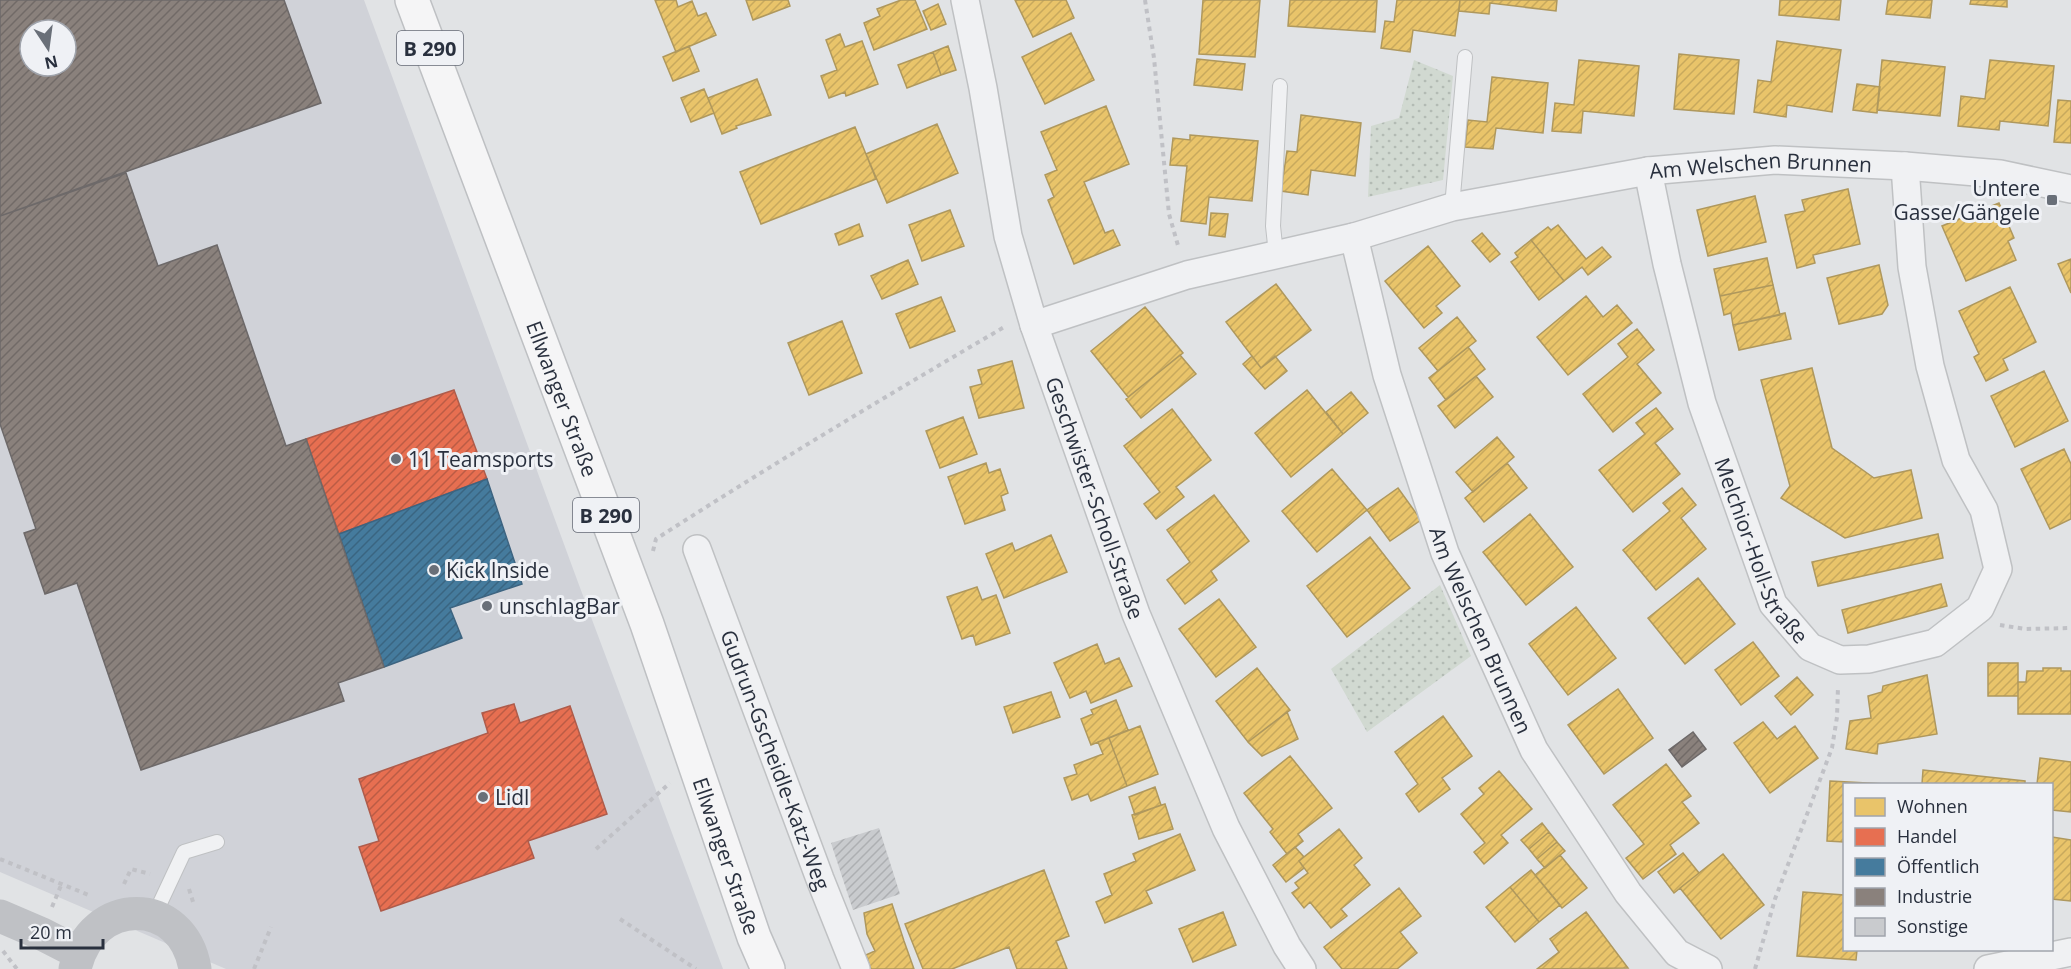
<svg xmlns="http://www.w3.org/2000/svg" width="2071" height="969" viewBox="0 0 2071 969" font-family="'Open Sans',sans-serif">
  <style>
    .built { fill: #d0d2d8; fill-rule: evenodd }
    .grass { fill: url(#grass-dots) }
    .homes { fill: url(#homes-hatch); stroke: #af985d; stroke-width: 1.5 }
    .shops { fill: url(#shops-hatch); stroke: #ae5c4b; stroke-width: 1.5 }
    .public { fill: url(#public-hatch); stroke: #3d6480; stroke-width: 1.5 }
    .industry { fill: url(#industry-hatch); stroke: #6d6969; stroke-width: 1.5; fill-rule: evenodd }
    .building { fill: url(#building-hatch) }
    .lines { fill: none; stroke-linecap: round; stroke-linejoin: round }
    .service-casing { stroke: #bfc1c3; stroke-width: 16 }
    .minor-casing { stroke: #bfc1c3; stroke-width: 30 }
    .primary-casing { stroke: #bec0c3; stroke-width: 36 }
    .path { stroke: #c0c1c6; stroke-width: 4; stroke-dasharray: 4.5 4.5; stroke-linecap: butt }
    .service { stroke: #f0f1f3; stroke-width: 14 }
    .minor { stroke: #f0f1f3; stroke-width: 27 }
    .secondary { stroke: #bfc1c5; stroke-width: 33 }
    .primary { stroke: #f5f5f6; stroke-width: 33 }
    .poi-dot { fill: #696f78; stroke: #eff1f5; stroke-width: 2 }
    .labels { text-anchor: middle; dominant-baseline: central; stroke-width: 6; stroke-linejoin: round; paint-order: stroke }
    .shield { fill: #eff1f5; stroke: #646a75; stroke-width: 1.5 }
    .shield-label { font-size: 20px; font-weight: bold; fill: #29303e }
    .street-label { font-size: 21px; fill: #29303e; stroke: #eff1f5 }
    .poi-label { font-size: 21px; fill: #29303e; stroke: #eff1f5; text-anchor: start }
  </style>
  <defs>
    <pattern id="grass-dots" width="8" height="8" patternUnits="userSpaceOnUse" patternTransform="scale(1.5)"><rect width="8" height="8" fill="#d1d9d1"/><path d="M2 2h.1M6 6h.1" fill="none" stroke="#b3bbb4" stroke-width="1.8" stroke-linecap="round"/></pattern>
    <pattern id="homes-hatch" width="6" height="6" patternUnits="userSpaceOnUse" patternTransform="scale(1.5)"><rect width="6" height="6" fill="#e9c46a"/><path d="M-1 1l2-2M0 6l6-6M5 7l2-2" fill="none" stroke="#c8a95d"/></pattern>
    <pattern id="shops-hatch" width="6" height="6" patternUnits="userSpaceOnUse" patternTransform="scale(1.5)"><rect width="6" height="6" fill="#e76f51"/><path d="M-1 1l2-2M0 6l6-6M5 7l2-2" fill="none" stroke="#bb5c45"/></pattern>
    <pattern id="public-hatch" width="6" height="6" patternUnits="userSpaceOnUse" patternTransform="scale(1.5)"><rect width="6" height="6" fill="#457b9d"/><path d="M-1 1l2-2M0 6l6-6M5 7l2-2" fill="none" stroke="#3a6581"/></pattern>
    <pattern id="industry-hatch" width="6" height="6" patternUnits="userSpaceOnUse" patternTransform="scale(1.5)"><rect width="6" height="6" fill="#8a817c"/><path d="M-1 1l2-2M0 6l6-6M5 7l2-2" fill="none" stroke="#716a67"/></pattern>
    <pattern id="building-hatch" width="6" height="6" patternUnits="userSpaceOnUse" patternTransform="scale(1.5)"><rect width="6" height="6" fill="#c9cbce"/><path d="M-1 1l2-2M0 6l6-6M5 7l2-2" fill="none" stroke="#adafb2"/></pattern>
  </defs>
  <rect width="100%" height="100%" fill="#e1e3e5"/>
  <path class="built" d="M0,0H364L579,585L723,969H226L0,872ZM30,30H66V66H30Z"/>
  <path class="grass" d="M1414,60L1453,76L1443,180L1368,197L1371,126L1399,118Z
    M1440,585L1471,656L1367,732L1331,669Z"/>
  <path class="homes" d="M655,0H676L678,7L692,1L698,16L706,13L716,35L676,52Z
    M746,0H788L790,6L753,20Z
    M901,0H915L927,29L874,50L864,23L880,16L877,9Z
    M1015,0H1066L1074,18L1033,37Z
    M1203,0H1260L1255,57L1199,54Z
    M1290,0H1377L1375,32L1288,26Z
    M1397,0H1460L1455,36L1413,30L1410,52L1381,48L1385,21L1394,22Z
    M1460,0H1557L1556,11L1490,3L1489,14L1459,11Z
    M1780,0H1841L1839,20L1779,15Z
    M1888,0H1932L1930,18L1886,14Z
    M1971,0H2007V7L1970,4Z
    M938,4L946,24L931,30L923,11Z
    M1071,33L1094,80L1045,104L1022,57Z
    M840,34L845,47L862,41L878,84L846,96L845,92L829,98L821,76L837,70L826,40Z
    M1777,41L1841,50L1832,112L1787,105L1786,117L1754,112L1758,80L1771,82Z
    M689,46L699,71L673,81L663,57Z
    M948,46L956,70L941,75L933,52Z
    M933,52L941,75L907,88L898,65Z
    M1679,54L1739,60L1734,114L1674,109Z
    M1197,59L1245,64L1242,90L1194,85Z
    M1579,60L1639,66L1634,116L1583,111L1581,133L1552,131L1555,103L1574,105Z
    M1882,60L1945,67L1940,116L1877,110Z
    M1990,60L2054,66L2048,126L2000,121L1999,130L1958,126L1961,96L1985,99Z
    M1492,77L1548,83L1543,133L1496,128L1493,149L1465,147L1468,120L1487,122Z
    M757,79L771,115L736,126L737,128L722,134L708,98Z
    M1857,84L1880,87L1877,113L1853,110Z
    M704,89L714,113L691,122L681,98Z
    M2058,100L2071,101V143L2054,142Z
    M1106,106L1129,164L1084,182L1105,233L1113,230L1120,245L1074,264L1048,200L1054,197L1045,175L1057,170L1041,132Z
    M1301,115L1361,123L1355,176L1311,170L1308,195L1281,191L1287,151L1297,152Z
    M937,124L958,173L887,203L866,154Z
    M855,127L876,179L761,224L740,172Z
    M1190,135L1258,141L1252,201L1209,197L1206,224L1181,221L1187,166L1170,165L1173,138L1190,140Z
    M1848,189L1860,244L1813,255L1815,263L1797,268L1785,215L1805,211L1802,200Z
    M1755,196L1766,242L1708,256L1697,210Z
    M1999,203L2014,238L2008,241L2016,260L1966,281L1942,226Z
    M950,210L964,246L922,261L909,225Z
    M1211,213L1228,214L1225,237L1209,235Z
    M859,224L863,236L839,245L835,234Z
    M1558,225L1586,259L1602,247L1611,257L1588,275L1582,267L1564,281L1531,240L1548,227L1551,230Z
    M1482,233L1500,254L1490,262L1472,241Z
    M1531,240L1564,281L1539,300L1511,262L1518,257L1515,253Z
    M1428,246L1460,286L1436,306L1442,313L1424,328L1385,281Z
    M1767,258L1773,285L1720,296L1714,269Z
    M2071,259V293L2058,264Z
    M908,260L918,284L882,299L871,276Z
    M1879,265L1888,305L1882,314L1839,324L1827,278Z
    M1276,284L1311,330L1261,368L1226,322Z
    M1773,285L1780,315L1733,325L1731,313L1724,315L1720,296Z
    M2010,287L2036,342L2003,359L2008,370L1986,381L1974,357L1979,354L1959,311Z
    M1586,296L1603,317L1617,305L1632,323L1568,375L1537,337Z
    M941,297L955,331L910,348L896,314Z
    M1145,307L1183,353L1128,397L1091,351Z
    M1785,313L1791,339L1739,350L1733,325Z
    M1457,317L1476,341L1438,371L1419,348Z
    M842,321L862,373L809,395L788,343Z
    M1637,329L1654,350L1637,364L1661,393L1613,432L1583,394L1628,357L1618,344Z
    M1468,347L1485,369L1446,400L1429,378Z
    M1180,355L1196,374L1141,418L1126,399Z
    M1252,356L1261,368L1275,356L1287,371L1265,389L1243,364Z
    M1012,361L1024,408L979,418L970,387L982,384L978,370Z
    M1812,368L1832,448L1874,478L1911,470L1922,518L1845,538L1781,498L1790,486L1761,380Z
    M2044,371L2068,421L2015,447L1991,396Z
    M1476,376L1493,397L1455,428L1438,406Z
    M1307,390L1343,434L1291,477L1255,433Z
    M1351,392L1368,413L1343,434L1326,412Z
    M1656,408L1673,429L1655,443L1680,474L1633,512L1599,470L1645,434L1636,423Z
    M1172,409L1211,460L1176,487L1184,497L1156,519L1144,504L1160,492L1124,446Z
    M963,417L977,454L940,468L926,431Z
    M1497,437L1514,457L1473,492L1456,472Z
    M2064,449L2071,464V519L2050,529L2021,469Z
    M986,463L989,473L1000,469L1008,493L1001,496L1005,510L965,524L948,477Z
    M1507,463L1527,488L1484,522L1465,498Z
    M1332,469L1367,510L1317,552L1282,511Z
    M1398,488L1421,520L1390,541L1367,510Z
    M1682,488L1696,505L1681,518L1706,549L1656,590L1623,550L1670,511L1663,503Z
    M1214,495L1249,541L1211,571L1217,580L1185,604L1167,580L1190,562L1167,530Z
    M1530,514L1573,567L1526,605L1483,552Z
    M1938,534L1943,558L1818,586L1812,562Z
    M1051,535L1067,572L1004,598L986,554L1012,543L1015,551Z
    M1370,537L1410,588L1347,637L1307,586Z
    M1698,578L1735,624L1685,664L1648,618Z
    M1941,584L1947,606L1848,633L1842,610Z
    M977,587L982,600L996,595L1010,633L976,645L973,635L962,639L947,597Z
    M1219,599L1256,647L1216,677L1179,629Z
    M1576,607L1616,658L1568,695L1529,644Z
    M1753,642L1779,676L1741,705L1715,670Z
    M1097,644L1105,664L1119,658L1132,686L1091,703L1086,691L1070,698L1054,663Z
    M1988,663H2018V696H1988Z
    M1257,668L1290,710L1248,742L1216,701Z
    M2043,668H2061V671H2071V714H2018V682H2026L2027,671H2043Z
    M1927,675L1937,734L1878,744L1877,754L1846,749L1850,721L1871,718L1868,696L1882,692L1883,686Z
    M1797,677L1813,695L1791,715L1775,696Z
    M1618,689L1653,738L1604,774L1568,725Z
    M1051,692L1060,717L1013,733L1004,707Z
    M1116,700L1128,730L1091,745L1081,719L1093,714L1091,710Z
    M1287,712L1298,739L1262,756L1248,742Z
    M1443,716L1472,756L1442,778L1450,789L1419,812L1406,794L1418,784L1395,752Z
    M1763,722L1777,739L1795,726L1818,758L1770,793L1734,743Z
    M1140,726L1158,774L1127,786L1109,738Z
    M1109,738L1127,786L1091,801L1088,794L1072,800L1064,778L1077,774L1074,765L1103,754L1098,742Z
    M1290,756L1332,808L1298,834L1303,841L1287,854L1270,832L1273,829L1244,793Z
    M2040,758L2071,762V812L2052,810V784H2037Z
    M1666,764L1691,796L1682,802L1699,823L1670,845L1676,854L1643,879L1626,858L1644,844L1613,805Z
    M1923,770L2025,781V784H1922Z
    M1499,771L1532,809L1501,835L1508,843L1484,864L1474,852L1485,843L1461,814L1484,794L1479,788Z
    M1830,781L1886,784H1844V842L1827,841Z
    M1155,787L1161,805L1135,815L1129,797Z
    M1165,804L1173,829L1139,839L1132,815Z
    M1542,823L1549,832L1529,849L1521,840Z
    M1339,829L1362,858L1354,865L1370,885L1341,909L1347,916L1331,928L1310,902L1304,908L1292,893L1299,888L1295,883L1308,873L1299,861Z
    M1549,832L1557,842L1537,859L1529,849Z
    M1180,834L1195,870L1146,891L1152,903L1105,923L1096,902L1112,895L1104,874L1136,861L1133,854Z
    M2052,837L2071,840V901L2052,899Z
    M1557,842L1565,851L1545,868L1537,859Z
    M1295,847L1304,857L1299,861L1304,868L1286,882L1273,865Z
    M1683,853L1699,873L1674,893L1658,872Z
    M1723,854L1764,905L1721,939L1680,888Z
    M1560,855L1587,888L1562,908L1535,875Z
    M1044,870L1069,936L1056,941L1067,969H1017L1009,947L952,969H923L905,924Z
    M1531,870L1560,905L1539,922L1510,887Z
    M1510,887L1539,922L1515,942L1486,907Z
    M1399,888L1421,916L1400,932L1417,953L1397,969H1342L1324,947Z
    M1803,892L1844,895V950H1857L1856,960L1797,956Z
    M892,904L904,941L914,969H871L866,955L875,951L867,934L864,913Z
    M1223,912L1236,945L1193,962L1179,929Z
    M1586,912L1628,968L1537,969L1559,952L1550,939Z"/>
  <path class="shops" d="M454,390L487,479L339,534L306,439Z
    M514,704L520,723L570,706L607,814L528,841L534,858L381,911L359,847L379,841L359,779L488,733L482,713Z"/>
  <path class="public" d="M487,479L522,584L450,608L462,638L384,667L339,534Z"/>
  <path class="industry" d="M0,0H284L321,103L0,216ZM30,30H66V66H30Z
    M126,173L158,266L217,245L286,446L306,439L384,667L338,683L344,701L141,770L77,583L45,594L24,533L36,529L0,424V216Z
    M1693,732L1706,749L1682,767L1669,750Z"/>
  <path class="building" d="M879,828L900,894L853,910L831,843Z"/>
  <g class="lines">
    <g class="service-casing">
      <path id="service" d="M1452,207L1465,57
        M1276,254L1273,226L1280,86
        M154,916L184,852L217,842"/>
    </g>
    <g class="minor-casing">
      <g id="minor">
        <path id="s1" d="M965,0L983,88L1008,236L1034,325L1136,614L1226,828L1287,946L1302,969"/>
        <path id="s2" d="M1648,171L1667,264L1702,403L1773,604L1810,647L1840,660L1869,659L1935,643L1980,608L1998,569L1984,510L1956,460L1930,366L1912,267L1905,166"/>
        <path id="s3" d="M1354,237L1387,375L1445,553L1534,750L1628,893L1677,953L1708,969"/>
        <path id="s4" d="M1034,325L1187,275L1354,237L1452,207L1648,171L1775,160L1905,166L2000,174L2071,189"/>
        <path id="s5" d="M697,549L820,879L856,969"/>
        <path d="M1988,969L2071,952"/>
      </g>
    </g>
    <g class="primary-casing">
      <g id="primary">
        <path id="s6" d="M412,0L647,624L754,937L768,969"/>
      </g>
    </g>
    <path class="path" d="M1145,0L1154,58L1169,214L1179,249
      M653,551L656,539C771,465 888,395 1006,326
      M2000,625L2025,629L2071,628
      M596,849L670,783
      M0,859L91,896
      M124,884L131,869L150,874
      M189,889L194,905
      M52,907L62,883
      M620,919L696,969
      M3,951L17,969
      M254,969L271,927
      M1755,969L1775,899L1832,748L1837,717L1838,687"/>
    <use href="#service" class="service"/>
    <use href="#minor" class="minor"/>
    <path class="secondary" d="M0,916L42,934L79,953
      M75,969C91,895 183,895 195,969"/>
    <use href="#primary" class="primary"/>
  </g>
  <g class="poi-dot">
    <rect x="2046" y="194" width="12" height="12" rx="3"/>
    <circle cx="396" cy="459" r="6"/>
    <circle cx="434" cy="570" r="6"/>
    <circle cx="487" cy="606" r="6"/>
    <circle cx="483" cy="797" r="6"/>
  </g>
  <g class="labels">
    <g class="shield">
      <rect x="397" y="31" width="66" height="34" rx="4.5"/>
      <rect x="573" y="498" width="66" height="34" rx="4.5"/>
    </g>
    <g class="shield-label">
      <text x="430" y="48">B 290</text>
      <text x="606" y="515">B 290</text>
    </g>
    <g class="street-label">
      <text stroke="none"><textPath href="#s4" startOffset="747">Am Welschen Brunnen</textPath></text>
      <text stroke="none"><textPath href="#s6" startOffset="426">Ellwanger Straße</textPath></text>
      <text stroke="none"><textPath href="#s1" startOffset="516">Geschwister-Scholl-Straße</textPath></text>
      <text stroke="none"><textPath href="#s2" startOffset="398">Melchior-Holl-Straße</textPath></text>
      <text stroke="none"><textPath href="#s3" startOffset="414">Am Welschen Brunnen</textPath></text>
      <text stroke="none"><textPath href="#s5" startOffset="225">Gudrun-Gscheidle-Katz-Weg</textPath></text>
      <text stroke="none"><textPath href="#s6" startOffset="912">Ellwanger Straße</textPath></text>
    </g>
    <g class="poi-label">
      <text x="2040" y="188" text-anchor="end">Untere<tspan x="2040" dy="24">Gasse/Gängele</tspan></text>
      <text x="408" y="459">11 Teamsports</text>
      <text x="446" y="570">Kick Inside</text>
      <text x="499" y="606">unschlagBar</text>
      <text x="495" y="797">Lidl</text>
    </g>
  </g>
  <rect x="1843" y="783" width="210" height="168" fill="#eff1f5" stroke="#a0a4ac" stroke-width="1.5"/>
  <rect x="1855" y="798" width="30" height="18" fill="#e9c46a" stroke="#a0a4ac" stroke-width="1.5"/>
  <text x="1897" y="813" font-size="18" fill="#29303e">Wohnen</text>
  <rect x="1855" y="828" width="30" height="18" fill="#e76f51" stroke="#a0a4ac" stroke-width="1.5"/>
  <text x="1897" y="843" font-size="18" fill="#29303e">Handel</text>
  <rect x="1855" y="858" width="30" height="18" fill="#457b9d" stroke="#a0a4ac" stroke-width="1.5"/>
  <text x="1897" y="873" font-size="18" fill="#29303e">Öffentlich</text>
  <rect x="1855" y="888" width="30" height="18" fill="#8a817c" stroke="#a0a4ac" stroke-width="1.5"/>
  <text x="1897" y="903" font-size="18" fill="#29303e">Industrie</text>
  <rect x="1855" y="918" width="30" height="18" fill="#c9cbce" stroke="#a0a4ac" stroke-width="1.5"/>
  <text x="1897" y="933" font-size="18" fill="#29303e">Sonstige</text>
  <g transform="translate(48 48) rotate(167)"><circle r="28" fill="#eff1f5" stroke="#a0a4ac" stroke-width="1.5"/>
  <path d="M0-4.5L10 22L0 15L-10 22Z" fill="#696f78"/>
  <text y="-9" font-size="16" font-weight="bold" text-anchor="middle" fill="#29303e">N</text>
  </g>
  <path d="M21 939v9h82v-9" fill="none" stroke="#29303e" stroke-width="3"/>
  <text x="30" y="939" font-size="18" fill="#29303e" stroke="#eff1f5" stroke-width="4.5" paint-order="stroke">20 m</text>
</svg>
